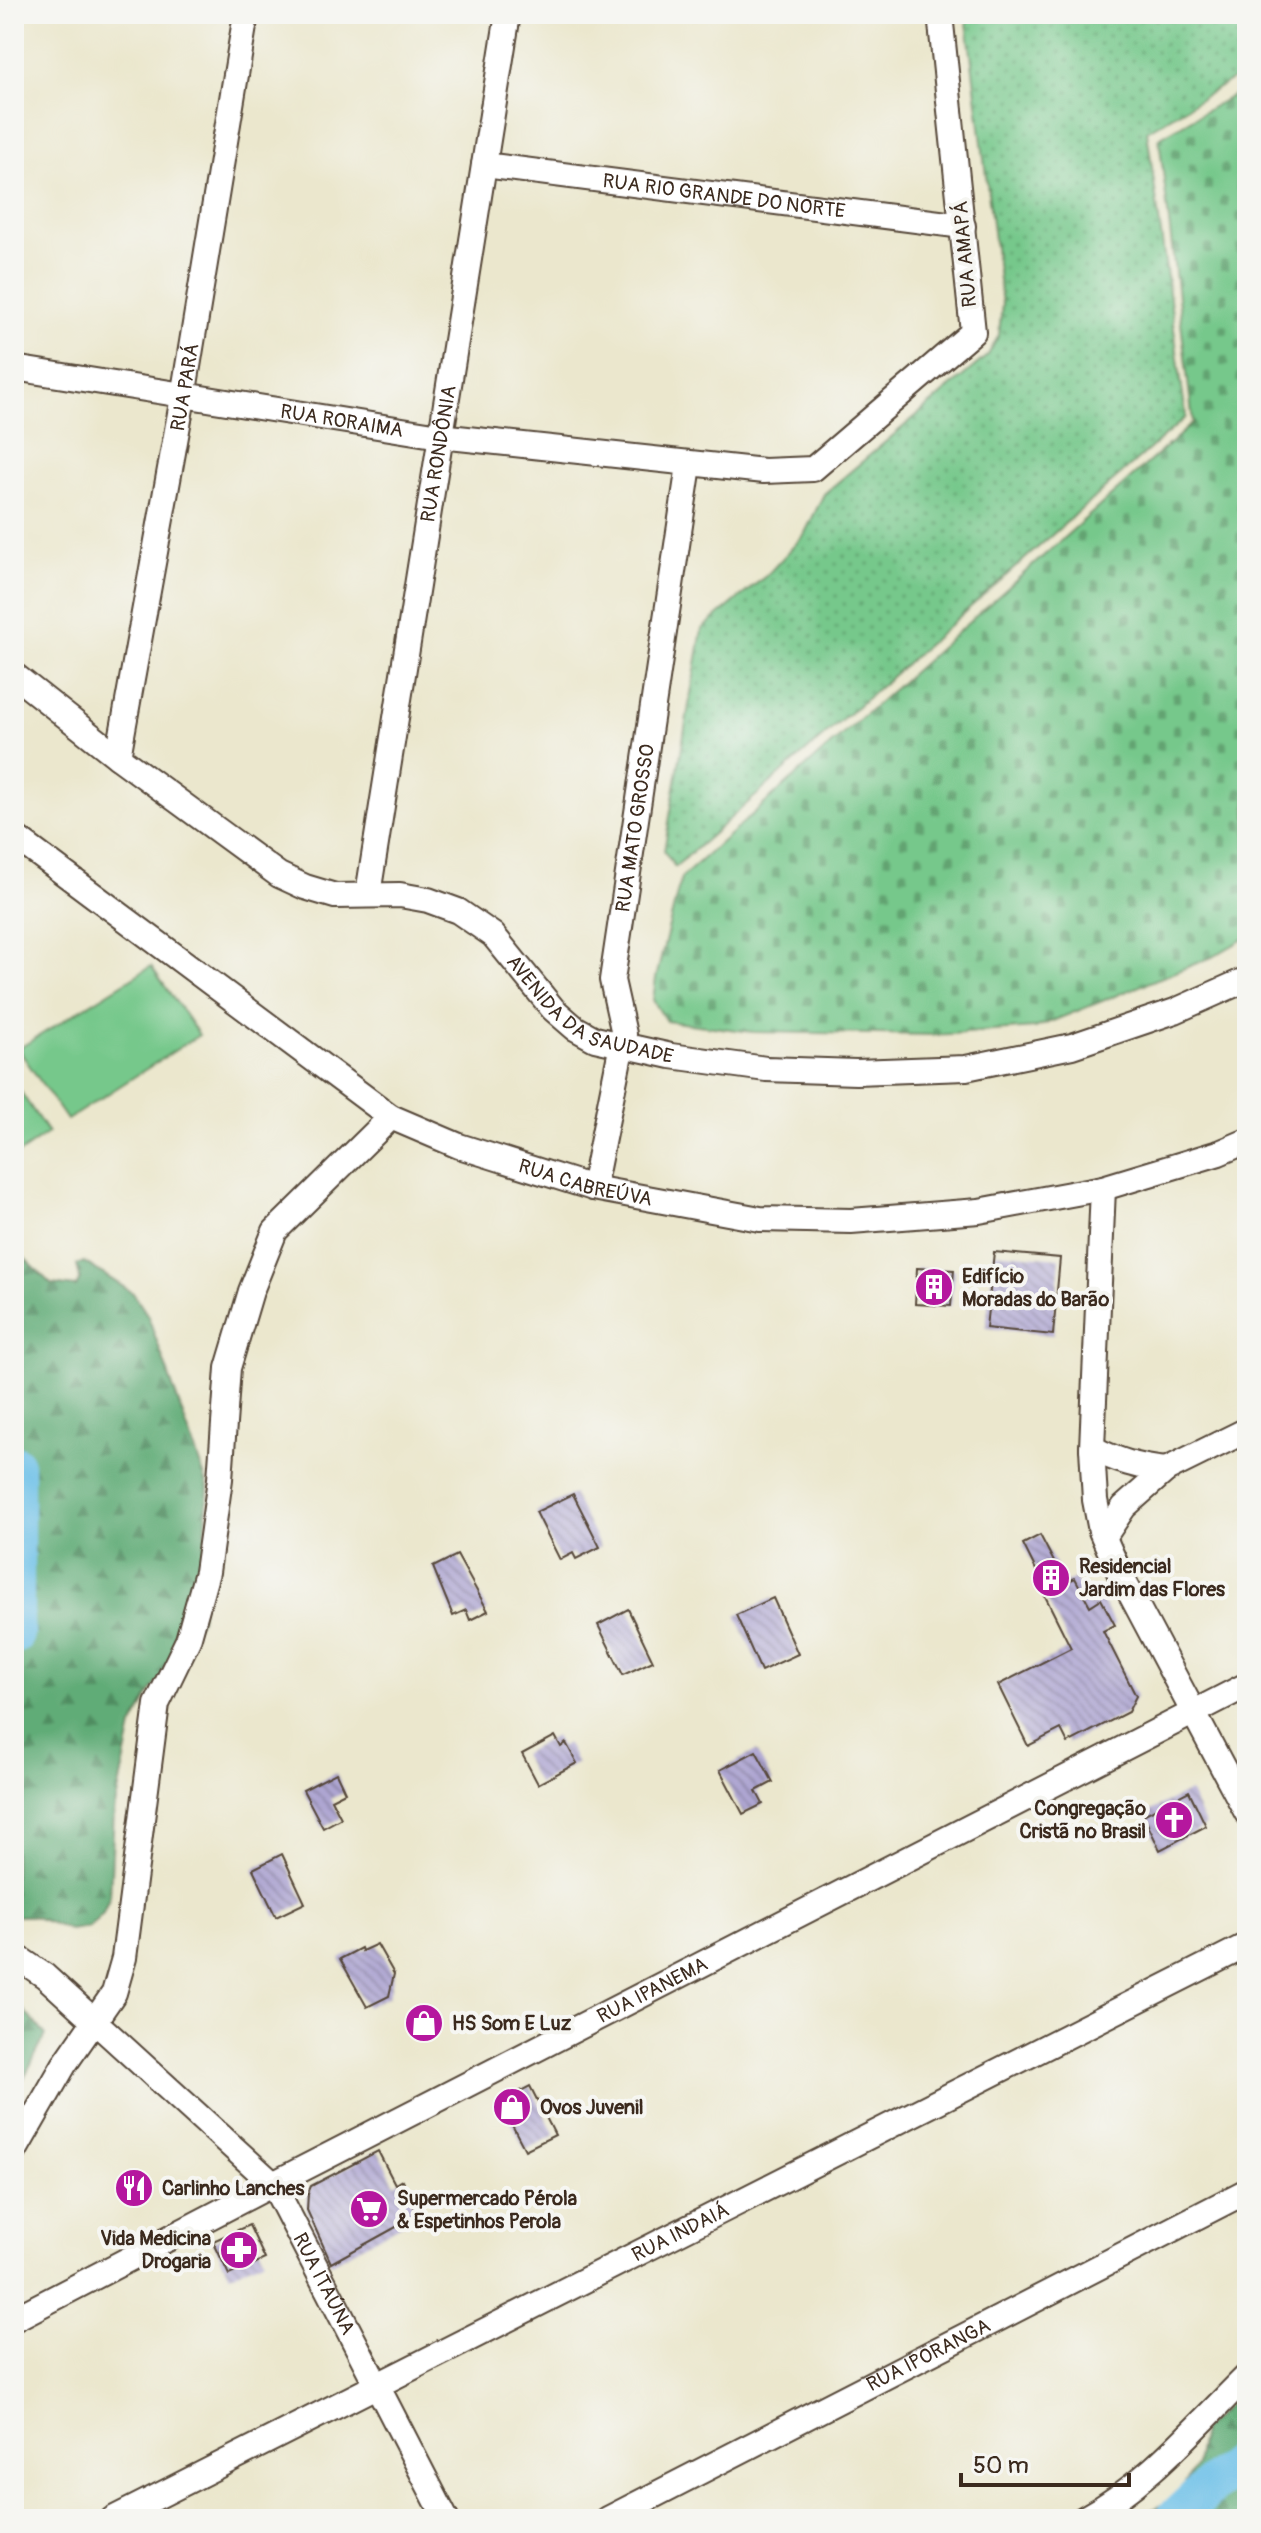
<svg xmlns="http://www.w3.org/2000/svg" width="1261" height="2533" viewBox="0 0 1261 2533" font-family="Pangolin,sans-serif">
  <style>
    .grass { fill: url(#grass-dots); stroke: #587954; stroke-width: 2 }
    .forest { fill: url(#forest-firs); stroke: #4e6b4a; stroke-width: 2 }
    .cemetery { fill: url(#cemetery-stones); stroke: #587954; stroke-width: 2 }
    .park { fill: #76c88b; stroke: #587954; stroke-width: 2 }
    .lines { fill: none; stroke-linecap: round; stroke-linejoin: round }
    .river { stroke: #6cc0e8; stroke-width: 40 }
    .building { fill: url(#building-back-hatch) }
    .minor-casing { stroke: #554638; stroke-width: 28 }
    .minor { stroke: #fff; stroke-width: 24 }
    .labels { text-anchor: middle; dominant-baseline: central; stroke-width: 8; stroke-linejoin: round; paint-order: stroke }
    .street-label { font-size: 20px; fill: #3b2a1e; stroke: #f6f6f2 }
    .poi-label { font-size: 20px; font-weight: bold; fill: #3b2a1e; stroke: #f6f6f2; text-anchor: start }
  </style>
  <defs>
    <pattern id="grass-dots" width="8" height="8" patternUnits="userSpaceOnUse" patternTransform="scale(2)"><rect width="8" height="8" fill="#76c88b"/><path d="M2 2h.1M6 6h.1" fill="none" stroke="#62a371" stroke-width="1.8" stroke-linecap="round"/></pattern>
    <pattern id="forest-firs" width="22" height="20" patternUnits="userSpaceOnUse" patternTransform="scale(2)"><rect width="22" height="20" fill="#60ac77"/><path d="M5 1l3.5 6h-7zM16 11l3.5 6h-7z" fill="#508c61"/></pattern>
    <pattern id="cemetery-stones" width="16" height="16" patternUnits="userSpaceOnUse" patternTransform="scale(2)"><rect width="16" height="16" fill="#76c88b"/><path d="M2 7V4a2 2 0 0 1 4 0v3zM10 15v-3a2 2 0 0 1 4 0v3z" fill="#62a371"/></pattern>
    <pattern id="building-back-hatch" width="6" height="6" patternUnits="userSpaceOnUse" patternTransform="scale(2)"><rect width="6" height="6" fill="#aea6d2"/><path d="M-1 5l2 2M0 0l6 6M5-1l2 2" fill="none" stroke="#8f87aa"/></pattern>
  </defs>
  <rect width="100%" height="100%" fill="#f6f6f2"/>
  <filter id="ink" filterUnits="userSpaceOnUse"><feTurbulence type="fractalNoise" baseFrequency=".0125" numOctaves="2"/><feDisplacementMap in="SourceGraphic" scale="16" xChannelSelector="R" yChannelSelector="G"/><feConvolveMatrix kernelMatrix="1 2 1 2 8 2 1 2 1" color-interpolation-filters="sRGB"/></filter>
  <filter id="wash" filterUnits="userSpaceOnUse"><feTurbulence type="fractalNoise" baseFrequency=".006" numOctaves="4" result="noise"/><feDisplacementMap in="SourceGraphic" scale="32" xChannelSelector="R" yChannelSelector="G"/><feGaussianBlur stdDeviation="1.8" result="paint"/><feColorMatrix in="noise" values="0 0 0 0 0 0 0 0 0 0 0 0 0 0 0 0 0 1.4 0 .05"/><feComposite in="paint" operator="in"/></filter>
  <g filter="url(#wash)">
    <rect width="100%" height="100%" fill="#ebe7cd"/>
    <path class="grass" d="M966,14H1221L1247,18V71L1147,131L1186,417L675,867L664,851L702,629L768,574L804,535L824,494L988,355L999,335L1002,304Z"/>
    <path class="forest" d="M14,1248L51,1284L76,1287L80,1279L77,1265L84,1262L133,1293L148,1316L208,1487L201,1619L150,1693L132,1727L114,1811L110,1896L103,1913L89,1927L69,1930L32,1916H14Z
      M14,2000L46,2035L14,2097Z
      M1247,2385V2519H1120L1140,2516L1175,2499L1196,2465L1202,2430Z"/>
    <path class="cemetery" d="M1247,87V937L1212,957L1035,1028L937,1035L753,1032L666,1021L653,1000L656,978L681,878L1193,423L1159,138Z"/>
    <path class="park" d="M151,966L199,1035L67,1120L18,1049Z
      M14,1082L48,1133L14,1157Z"/>
    <g class="lines">
      <path class="river" d="M14,1465V1634
        M1175,2519L1210,2486L1247,2457"/>
    </g>
    <g id="blocks">
      <path class="building" d="M994,1252L1060,1258L1053,1335L986,1328Z
        M917,1268L954,1270L951,1306L915,1304Z
        M573,1494L600,1547L576,1559L573,1553L560,1560L536,1512Z
        M1040,1535L1065,1583L1075,1578L1090,1606L1101,1599L1115,1625L1103,1631L1136,1696L1128,1712L1068,1743L1061,1729L1028,1746L998,1685L1071,1648L1044,1594L1047,1592L1023,1544Z
        M457,1555L488,1611L470,1620L466,1610L453,1616L433,1567Z
        M773,1598L798,1654L761,1671L736,1615Z
        M628,1609L653,1661L623,1675L598,1625Z
        M555,1736L561,1747L566,1743L577,1763L538,1784L522,1754Z
        M756,1751L773,1782L756,1791L763,1804L743,1814L720,1770Z
        M336,1773L345,1792L331,1799L341,1818L323,1828L303,1790Z
        M1189,1791L1206,1826L1160,1850L1143,1815Z
        M282,1854L305,1903L276,1917L253,1869Z
        M377,1944L394,1974L389,1996L367,2007L340,1959L361,1948L362,1951Z
        M530,2086L555,2135L525,2150L500,2102Z
        M378,2151L395,2184L402,2180L418,2215L331,2263L307,2210L308,2193L311,2186Z
        M249,2225L265,2259L229,2275L213,2241Z"/>
    </g>
  </g>
  <g filter="url(#ink)">
    <use href="#blocks" fill-opacity="0" stroke="#554638" stroke-width="2"/>
    <g class="lines">
      <g class="minor-casing">
        <g id="minor">
          <path id="s1" d="M484,165L963,226"/>
          <path id="s2" d="M14,368L440,436L764,471L813,469L973,332L940,14"/>
          <path id="s3" d="M14,675L118,757L279,875L305,887L335,896L400,895L428,900L458,911L493,935L553,1009L575,1028L595,1039L671,1056L766,1069L856,1072L966,1068L1072,1046L1175,1011L1247,979"/>
          <path id="s4" d="M118,757L183,397L246,14"/>
          <path id="s5" d="M14,836L391,1117L459,1146L593,1188L760,1219L851,1221L979,1211L1103,1188L1219,1153L1247,1141"/>
          <path id="s6" d="M368,894L508,14"/>
          <path id="s7" d="M593,1188L624,1034L612,980L689,465"/>
          <path d="M1103,1188L1092,1448L1095,1500L1101,1531L1120,1574L1247,1813"/>
          <path d="M1092,1448C1117,1461 1138,1467 1166,1470L1124,1507L1104,1537"/>
          <path d="M1166,1470L1247,1430"/>
          <path id="s8" d="M14,1955L45,1976L273,2184L446,2519"/>
          <path d="M14,2152L64,2065L114,1993L124,1958L157,1704L188,1640L207,1572L220,1479L228,1368L251,1291L275,1231L391,1117"/>
          <path id="s9" d="M14,2319L273,2184L1247,1685"/>
          <path id="s10" d="M113,2519L1247,1945"/>
          <path id="s11" d="M608,2519L1247,2191"/>
          <path d="M1083,2519C1147,2485 1195,2427 1247,2376"/>
        </g>
      </g>
      <use href="#minor" class="minor"/>
    </g>
  </g>
  <defs>
    <g id="building-disc" transform="scale(2)"><circle r="9.5" fill="#b5179e" stroke="#f6f6f2"/><path d="M-4-6H4V6H1V3H-1V6H-4ZM-2.5-4.3h1.7v1.8h-1.7ZM.8-4.3h1.7v1.8H.8ZM-2.5-1h1.7V.8h-1.7ZM.8-1h1.7V.8H.8Z" fill="#fff"/></g>
    <g id="church-disc" transform="scale(2)"><circle r="9.5" fill="#b5179e" stroke="#f6f6f2"/><path d="M-1.2-6h2.4v3.5h3.3v2.4h-3.3V6h-2.4V-.1h-3.3v-2.4h3.3Z" fill="#fff"/></g>
    <g id="shop-disc" transform="scale(2)"><circle r="9.5" fill="#b5179e" stroke="#f6f6f2"/><path d="M-5-2.5h2.3a2.7 3.5 0 0 1 5.4 0H5L5.5 6h-11ZM-1.5-2.5h3a1.5 2.3 0 0 0-3 0Z" fill="#fff"/></g>
    <g id="restaurant-disc" transform="scale(2)"><circle r="9.5" fill="#b5179e" stroke="#f6f6f2"/><path d="M-5-6h1v4h1v-4h1v4h1v-4h1v5L-1.5 .5V6h-2V.5L-5-1ZM5-6V6H3V1.5H1.5Q1.5-4 5-6Z" fill="#fff"/></g>
    <g id="supermarket-disc" transform="scale(2)"><circle r="9.5" fill="#b5179e" stroke="#f6f6f2"/><path d="M-6-5.5h2.5l.6 2H6L4.5 2H-2.5L-4.4-4H-6ZM-1.5 3.2a1.3 1.3 0 1 0 .1 0ZM3 3.2a1.3 1.3 0 1 0 .1 0Z" fill="#fff"/></g>
    <g id="pharmacy-disc" transform="scale(2)"><circle r="9.5" fill="#b5179e" stroke="#f6f6f2"/><path d="M-2-6h4v4h4v4h-4v4h-4v-4h-4v-4h4Z" fill="#fff"/></g>
  </defs>
  <g fill-rule="evenodd">
    <use href="#building-disc" x="934" y="1287"/>
    <use href="#building-disc" x="1051" y="1578"/>
    <use href="#church-disc" x="1174" y="1820"/>
    <use href="#shop-disc" x="424" y="2023"/>
    <use href="#shop-disc" x="512" y="2107"/>
    <use href="#restaurant-disc" x="134" y="2188"/>
    <use href="#supermarket-disc" x="369" y="2209"/>
    <use href="#pharmacy-disc" x="239" y="2250"/>
  </g>
  <g class="labels">
    <g class="street-label">
      <text stroke="none"><textPath href="#s1" startOffset="242">RUA RIO GRANDE DO NORTE</textPath></text>
      <text transform="translate(965 254) rotate(-95)">RUA AMAPÁ</text>
      <text stroke="none"><textPath href="#s4" startOffset="376">RUA PARÁ</textPath></text>
      <text stroke="none"><textPath href="#s2" startOffset="332">RUA RORAIMA</textPath></text>
      <text stroke="none"><textPath href="#s6" startOffset="446">RUA RONDÔNIA</textPath></text>
      <text stroke="none"><textPath href="#s7" startOffset="366">RUA MATO GROSSO</textPath></text>
      <text stroke="none"><textPath href="#s3" startOffset="688">AVENIDA DA SAUDADE</textPath></text>
      <text stroke="none"><textPath href="#s5" startOffset="676">RUA CABREÚVA</textPath></text>
      <text stroke="none"><textPath href="#s9" startOffset="718">RUA IPANEMA</textPath></text>
      <text stroke="none"><textPath href="#s10" startOffset="636">RUA INDAIÁ</textPath></text>
      <text stroke="none"><textPath href="#s8" startOffset="458">RUA ITAÚNA</textPath></text>
      <text stroke="none"><textPath href="#s11" startOffset="360">RUA IPORANGA</textPath></text>
    </g>
    <g class="poi-label">
      <text x="962" y="1276">Edifício<tspan x="962" dy="23">Moradas do Barão</tspan></text>
      <text x="1079" y="1566">Residencial<tspan x="1079" dy="23">Jardim das Flores</tspan></text>
      <text x="1146" y="1808" text-anchor="end">Congregação<tspan x="1146" dy="23">Cristã no Brasil</tspan></text>
      <text x="452" y="2023">HS Som E Luz</text>
      <text x="540" y="2107">Ovos Juvenil</text>
      <text x="162" y="2188">Carlinho Lanches</text>
      <text x="397" y="2198">Supermercado Pérola<tspan x="397" dy="23">&amp; Espetinhos Perola</tspan></text>
      <text x="211" y="2238" text-anchor="end">Vida Medicina<tspan x="211" dy="23">Drogaria</tspan></text>
    </g>
  </g>
  <rect width="1261" height="2533" fill="none" stroke="#f6f6f2" stroke-width="48"/>
  <path d="M961 2473v12h168v-12" fill="none" stroke="#3b2a1e" stroke-width="4"/>
  <text x="973" y="2473" font-size="24" fill="#3b2a1e" stroke="#f6f6f2" stroke-width="6" paint-order="stroke">50 m</text>
</svg>
